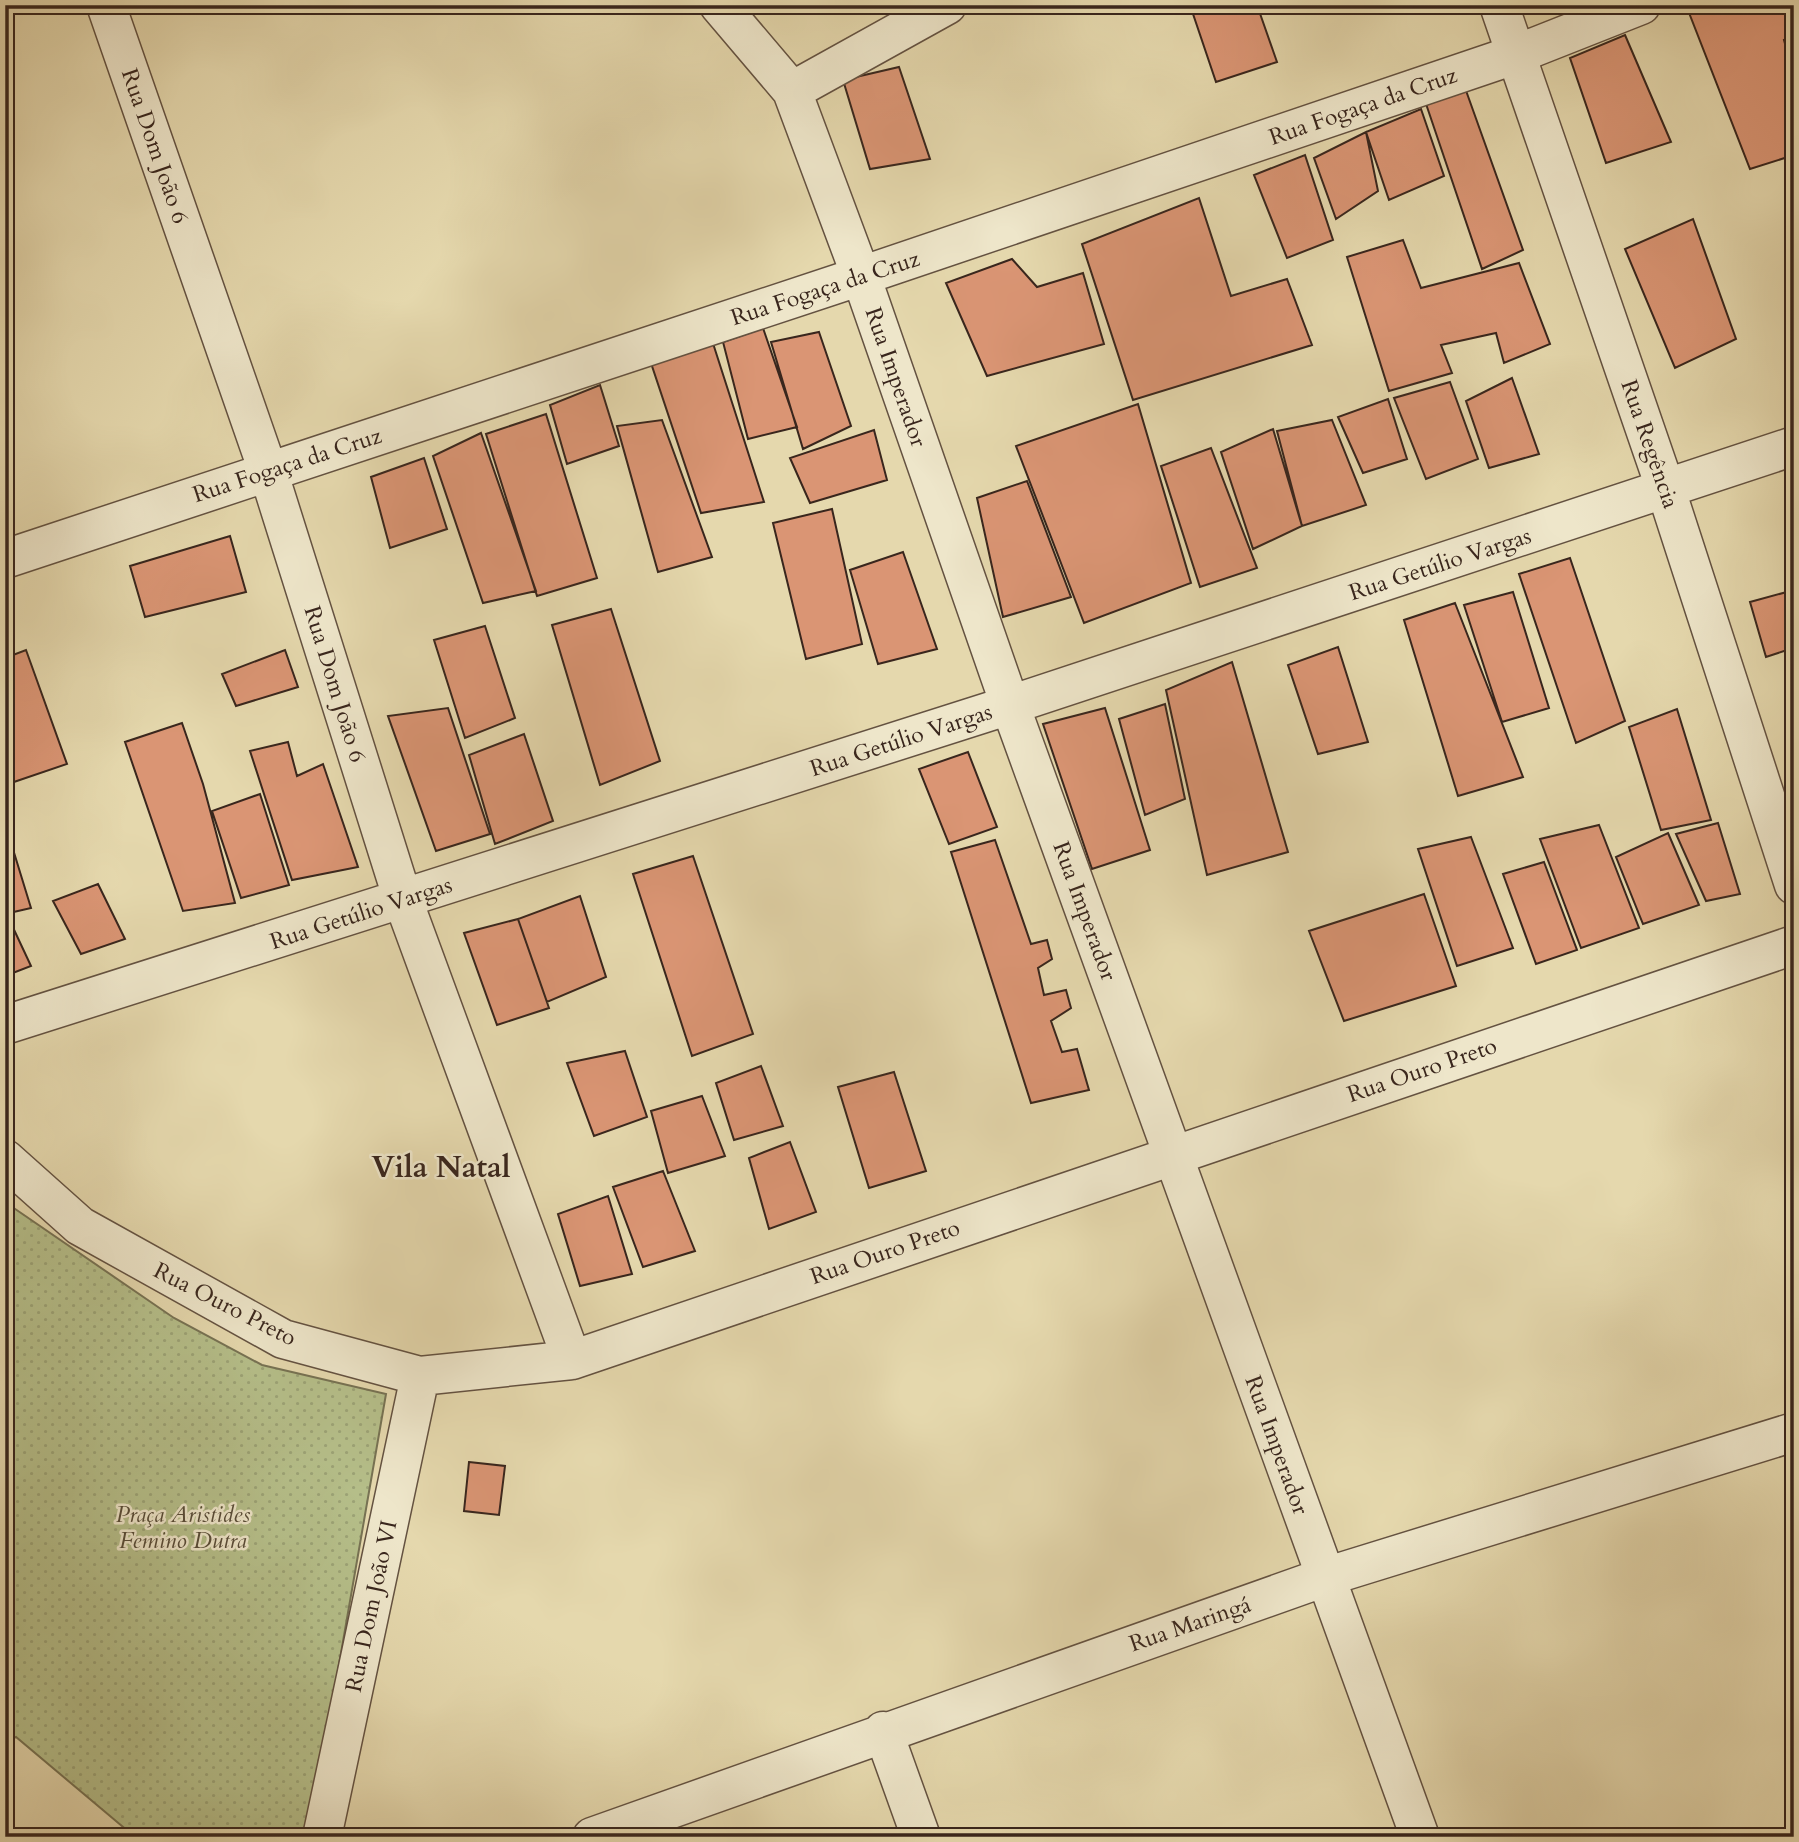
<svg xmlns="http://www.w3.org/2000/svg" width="1799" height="1842" viewBox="0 0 1799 1842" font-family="Cardo,serif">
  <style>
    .park { fill: url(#park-dots); stroke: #777253; stroke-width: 2 }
    .building { fill: #da9574; stroke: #39261d; stroke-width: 2 }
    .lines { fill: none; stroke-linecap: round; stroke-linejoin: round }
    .minor-casing { stroke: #645241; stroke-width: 41 }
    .minor { stroke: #eee6ca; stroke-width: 38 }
    .labels { text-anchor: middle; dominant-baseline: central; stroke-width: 5; stroke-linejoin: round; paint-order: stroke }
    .street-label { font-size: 23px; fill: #39261d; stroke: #eee6ca }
    .park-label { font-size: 23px; font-style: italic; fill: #584c38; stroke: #eee6ca }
    .district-label { font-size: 30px; font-weight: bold; fill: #39261d; stroke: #eee6ca }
  </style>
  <defs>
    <pattern id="park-dots" width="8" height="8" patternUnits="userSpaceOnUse" patternTransform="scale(1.75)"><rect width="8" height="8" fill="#b5be89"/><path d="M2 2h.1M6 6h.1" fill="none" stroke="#9ca376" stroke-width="1.8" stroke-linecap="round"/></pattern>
  </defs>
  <rect width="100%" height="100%" fill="#e5d8ad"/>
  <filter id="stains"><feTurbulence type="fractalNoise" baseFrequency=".00286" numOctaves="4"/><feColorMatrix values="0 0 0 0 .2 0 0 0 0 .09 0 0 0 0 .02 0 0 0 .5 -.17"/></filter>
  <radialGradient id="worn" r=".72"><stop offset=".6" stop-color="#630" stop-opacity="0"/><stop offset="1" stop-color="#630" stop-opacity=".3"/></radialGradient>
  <path class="park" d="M5,1202L174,1318L262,1365L386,1394L309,1837H135L16,1737L5,1742Z"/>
  <path class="building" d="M1190,5H1257L1277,62L1216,82Z
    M1686,5H1794V37L1784,40L1794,78V155L1750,169Z
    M1625,35L1671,142L1606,163L1570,58Z
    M899,67L930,159L870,169L843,80Z
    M1464,85L1523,250L1482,269L1424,98Z
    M1421,109L1444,176L1389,200L1366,132Z
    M1366,132L1378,191L1336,219L1314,158Z
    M1305,155L1333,240L1287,258L1254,175Z
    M1199,198L1231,296L1287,279L1312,345L1133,400L1082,244Z
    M1693,219L1736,339L1675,368L1625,249Z
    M1403,240L1421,288L1519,263L1550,344L1504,363L1496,333L1441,345L1452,373L1389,391L1347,257Z
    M1012,259L1037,287L1083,273L1104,344L987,376L946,283Z
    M763,328L797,427L748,439L723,342Z
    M819,332L851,426L803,449L771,342Z
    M710,334L764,502L701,513L649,357Z
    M1512,378L1539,454L1489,468L1466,401Z
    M1450,382L1478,459L1426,479L1394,398Z
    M600,385L619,446L567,464L550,405Z
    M1388,399L1407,459L1363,473L1338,417Z
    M1138,404L1191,583L1084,623L1016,446Z
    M546,414L597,578L537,596L486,434Z
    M662,420L712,557L658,572L617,426Z
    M1332,420L1366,505L1302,526L1277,431Z
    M1273,429L1302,526L1253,549L1221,452Z
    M874,430L887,480L810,503L790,458Z
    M481,433L536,591L483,603L433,456Z
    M1211,448L1257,568L1200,587L1161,466Z
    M424,458L447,529L390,548L371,477Z
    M1027,481L1071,597L1003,617L977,498Z
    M832,509L862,644L806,659L773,523Z
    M230,536L246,592L145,617L130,566Z
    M903,552L937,649L878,664L850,570Z
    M1570,558L1625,721L1576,743L1519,574Z
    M1794,590V637L1787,639L1790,649L1766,657L1750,602Z
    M1513,592L1549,708L1502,722L1464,605Z
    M1455,603L1523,777L1458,796L1404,620Z
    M611,609L660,761L600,785L552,625Z
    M485,626L515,718L465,738L434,640Z
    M1338,647L1368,742L1318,754L1288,665Z
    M26,650L67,764L5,785V658Z
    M285,650L298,687L236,706L222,674Z
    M1232,662L1288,852L1207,875L1166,690Z
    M1165,704L1185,799L1145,815L1119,719Z
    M448,708L490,834L436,851L388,716Z
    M1105,708L1150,850L1092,869L1043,724Z
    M1677,709L1711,820L1661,830L1629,727Z
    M182,723L203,784L235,903L183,911L125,742Z
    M524,734L553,821L495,844L469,755Z
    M288,742L297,776L323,764L358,867L292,880L250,751Z
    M968,752L997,827L949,844L919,769Z
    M260,794L289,885L241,898L212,811Z
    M1718,823L1740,894L1706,901L1676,834Z
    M1599,825L1639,928L1581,948L1540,839Z
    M1668,833L1699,905L1643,924L1616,857Z
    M1471,837L1513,948L1457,966L1418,849Z
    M995,840L1031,944L1047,940L1052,959L1038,968L1044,995L1066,990L1071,1008L1051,1021L1062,1052L1077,1049L1089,1090L1031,1103L951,852Z
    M12,846L31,908L5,914V849Z
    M693,856L753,1034L692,1056L633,874Z
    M1544,862L1577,950L1536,964L1503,874Z
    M98,884L125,939L81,954L53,901Z
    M1424,894L1456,986L1344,1021L1309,931Z
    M580,896L606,977L547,1002L518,919Z
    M9,919L31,966L5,976V920Z
    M518,919L549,1008L497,1025L464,933Z
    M625,1051L647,1117L594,1136L567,1063Z
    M761,1066L783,1126L734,1140L716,1083Z
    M894,1072L926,1171L869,1188L838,1087Z
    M702,1096L725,1156L668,1173L651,1111Z
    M790,1142L816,1212L769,1229L749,1158Z
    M663,1171L695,1251L643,1267L613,1187Z
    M608,1196L632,1274L580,1286L558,1214Z
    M469,1462L505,1466L499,1515L464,1511Z"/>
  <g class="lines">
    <g class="minor-casing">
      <path id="minor" d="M106,5L268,471L403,900L572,1360
        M719,5L792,91L861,276L1010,705L1420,1837
        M1499,5L1666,490L1794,885
        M792,91L947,5
        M5,559L861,276L1517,54L1641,5
        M5,1025L1010,705L1794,446
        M5,1159L80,1226L283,1339L420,1376L572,1360L1794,945
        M883,1731L921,1837
        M322,1837L420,1376
        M592,1837L1325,1577L1794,1432"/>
    </g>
    <use href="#minor" class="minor"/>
  </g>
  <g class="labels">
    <g class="street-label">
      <text transform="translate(1363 106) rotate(-19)">Rua Fogaça da Cruz</text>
      <text transform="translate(155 146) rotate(71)">Rua Dom João 6</text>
      <text transform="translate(825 288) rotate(-18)">Rua Fogaça da Cruz</text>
      <text transform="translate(896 377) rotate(71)">Rua Imperador</text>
      <text transform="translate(1650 444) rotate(71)">Rua Regência</text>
      <text transform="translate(287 465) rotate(-18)">Rua Fogaça da Cruz</text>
      <text transform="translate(1440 564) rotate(-18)">Rua Getúlio Vargas</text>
      <text transform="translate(335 684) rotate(73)">Rua Dom João 6</text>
      <text transform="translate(901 740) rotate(-18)">Rua Getúlio Vargas</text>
      <text transform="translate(1085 911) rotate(70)">Rua Imperador</text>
      <text transform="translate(361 913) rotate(-18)">Rua Getúlio Vargas</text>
      <text transform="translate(1422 1070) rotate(-19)">Rua Ouro Preto</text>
      <text transform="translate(885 1252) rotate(-19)">Rua Ouro Preto</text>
      <text transform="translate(225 1304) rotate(27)">Rua Ouro Preto</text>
      <text transform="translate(1277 1445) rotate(70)">Rua Imperador</text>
      <text transform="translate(371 1606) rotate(-78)">Rua Dom João VI</text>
      <text transform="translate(1190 1624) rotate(-19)">Rua Maringá</text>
    </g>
    <g class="park-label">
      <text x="183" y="1514">Praça Aristides<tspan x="183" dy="26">Femino Dutra</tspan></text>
    </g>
    <g class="district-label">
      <text x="441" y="1167">Vila Natal</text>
    </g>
  </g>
  <rect width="1799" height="1842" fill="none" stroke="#e5d8ad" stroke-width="28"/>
  <rect x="7" y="7" width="1785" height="1828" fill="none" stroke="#39261d" stroke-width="3.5"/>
  <rect x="14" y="14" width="1771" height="1814" fill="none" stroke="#39261d" stroke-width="2"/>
  <rect width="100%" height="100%" filter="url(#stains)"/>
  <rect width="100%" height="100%" fill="url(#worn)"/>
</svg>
